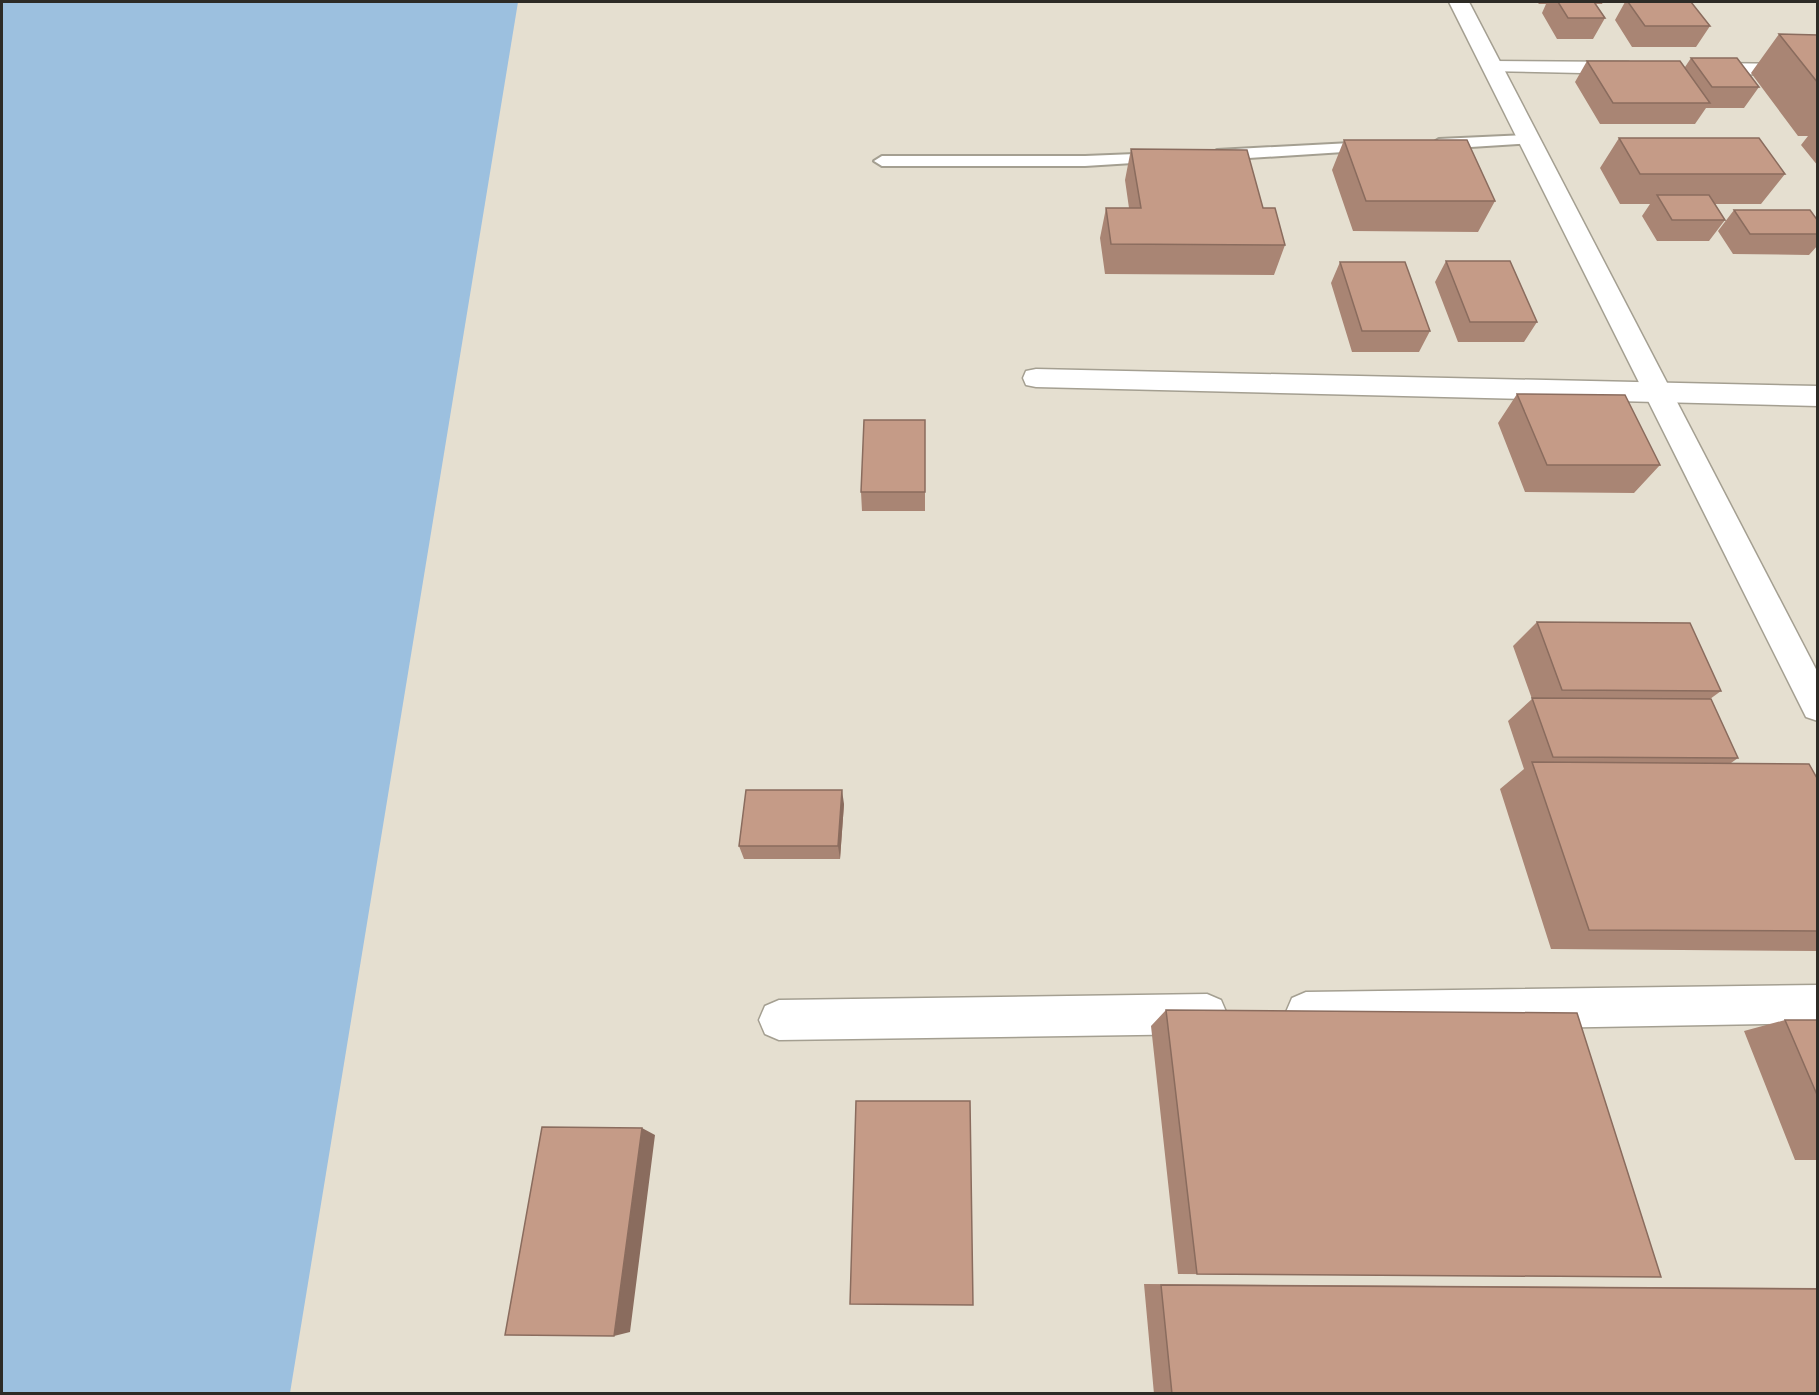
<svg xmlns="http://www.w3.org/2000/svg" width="1819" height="1395" viewBox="0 0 1819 1395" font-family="Rubik,sans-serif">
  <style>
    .water { fill: #9cc0df }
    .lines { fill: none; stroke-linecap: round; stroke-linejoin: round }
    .lane-casing { stroke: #a49f91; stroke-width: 4 }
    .street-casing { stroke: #a49f91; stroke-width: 3 }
    .secondary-casing { stroke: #a49f91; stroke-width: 3 }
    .lane { fill: #fff; fill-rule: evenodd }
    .street { fill: #fff; fill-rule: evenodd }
    .secondary { fill: #fff; fill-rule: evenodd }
    .wall { fill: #a98574 }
    .shaded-wall { fill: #8a6c5e }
    .building { fill: #c59b87; stroke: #8a6c5e; stroke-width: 1.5 }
  </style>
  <rect width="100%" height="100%" fill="#e5dfd0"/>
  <path class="water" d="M2,2H518L290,1393H2Z"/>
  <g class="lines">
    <g class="lane-casing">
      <path id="lane" d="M1527,135L1535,140L1532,143L1439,149L1431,144L1439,139Z
        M1370,142L1375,144L1378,147L1375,150L1217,160L1209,155L1217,150Z
        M1160,153L1165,155L1168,158L1165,161L1085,166H882L874,161L882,156H1085Z"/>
    </g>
    <g class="street-casing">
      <path id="street" d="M1492,61L1628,62L1635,64L1638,68L1635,72L1628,74L1485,71L1482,67L1485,63Z
        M1701,63L1818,64V76L1694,73L1691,69L1694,65Z
        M1036,369L1818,386V406L1036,387L1026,385L1023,378L1026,371Z
        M1818,985V1023L1306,1032L1292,1026L1286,1012L1292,998L1306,992Z
        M1207,994L1221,1000L1227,1014L1221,1028L1207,1034L779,1040L765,1034L759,1020L765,1006L779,1000Z"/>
    </g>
    <g class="secondary-casing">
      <path id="secondary" d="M1449,2H1469L1818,673V721L1806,717Z"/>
    </g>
    <use href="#lane" class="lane"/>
    <use href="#street" class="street"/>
    <use href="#secondary" class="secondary"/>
  </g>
  <path class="wall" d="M1537,2H1603L1602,4H1596L1605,18L1593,39H1557L1542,13L1546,4H1539Z
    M1625,2H1691L1710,26L1696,47H1632L1615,20Z
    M1779,34L1818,35V166L1801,145L1808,136H1798L1751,73Z
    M1691,58L1759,87L1744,108H1706L1695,124H1600L1575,82L1587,61L1685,67Z
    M1619,138L1785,174L1761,204H1715L1725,220L1709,241H1657L1642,216L1650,204H1620L1600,168Z
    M1344,140L1495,201L1478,232L1353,231L1332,170Z
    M1131,149L1263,208L1285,245L1274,275L1105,274L1100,238L1106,208H1129L1125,180Z
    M1734,210L1818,221V245L1809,255L1733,254L1718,231Z
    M1446,261L1537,322L1524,342H1458L1435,282Z
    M1340,262L1430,331L1419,352H1352L1331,283Z
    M1517,394L1660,465L1634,493L1525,492L1498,423Z
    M925,420V511H862L861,492Z
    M1537,622L1721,691L1710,699L1738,758L1731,763L1818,780V951L1551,949L1500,789L1524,769L1508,721L1532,699L1513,646Z
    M844,804L840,859H744L739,846Z
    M1166,1010L1661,1277L1178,1274L1151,1026Z
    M1785,1020H1818V1160H1795L1744,1031Z
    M1144,1284L1818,1288V1394H1154Z"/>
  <path class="shaded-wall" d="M842,790L844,804L840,859L838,846Z
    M642,1128L655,1135L630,1332L614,1336Z"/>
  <path class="building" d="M1558,2H1594L1605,18H1568Z
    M1628,2H1691L1710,26H1645Z
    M1779,34L1818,35V83Z
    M1691,58H1737L1759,87H1712Z
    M1587,61H1680L1710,103H1613Z
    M1619,138H1759L1785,174H1640Z
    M1344,140H1467L1495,201H1366Z
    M1131,149L1247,150L1263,208H1275L1285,245L1111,244L1106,208H1141Z
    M1657,195H1709L1725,220H1672Z
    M1734,210H1810L1818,221V234H1750Z
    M1446,261H1510L1537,322H1470Z
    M1340,262H1405L1430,331H1362Z
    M1517,394L1625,395L1660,465H1547Z
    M864,420H925V492H861Z
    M1537,622L1690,623L1721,691L1562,690Z
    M1532,698L1711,699L1738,758L1553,757Z
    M1532,762L1809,764L1818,780V931L1589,930Z
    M746,790H842L838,846H739Z
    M1166,1010L1577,1013L1661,1277L1197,1274Z
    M1785,1020H1818V1097Z
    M856,1101H970L973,1305L850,1304Z
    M542,1127L642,1128L614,1336L505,1335Z
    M1161,1285L1818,1289V1394H1172Z"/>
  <rect width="1819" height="1395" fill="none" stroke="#2d2b26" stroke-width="6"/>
</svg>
